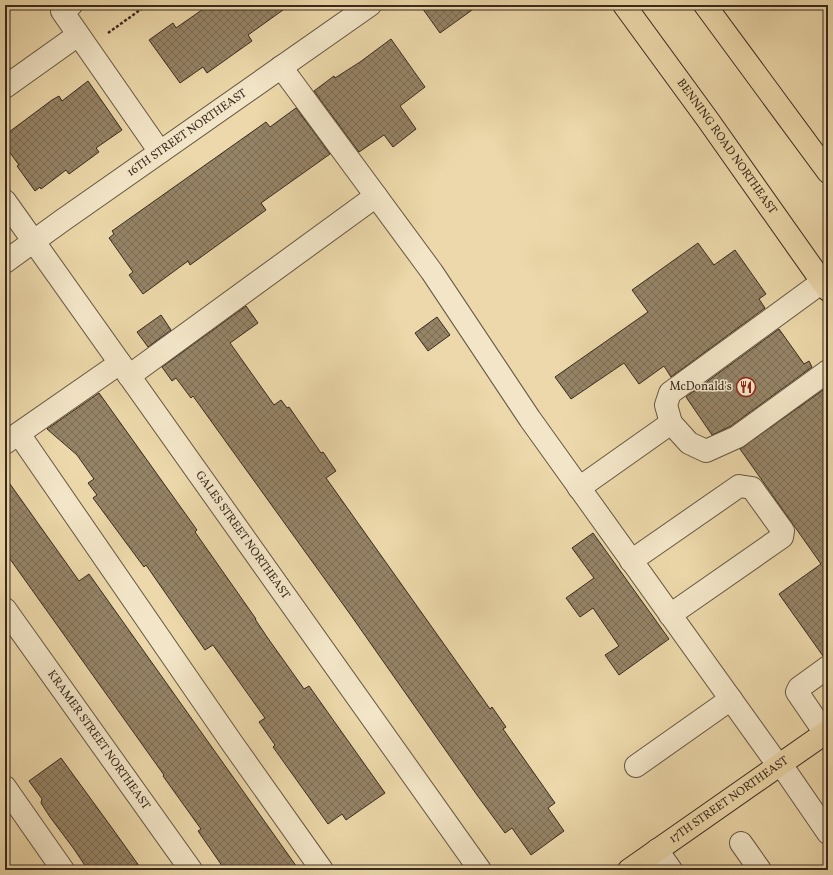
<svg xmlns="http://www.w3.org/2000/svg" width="833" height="875" viewBox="0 0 833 875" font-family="Vollkorn,serif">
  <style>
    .building { fill: url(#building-cross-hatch); stroke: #382a1e }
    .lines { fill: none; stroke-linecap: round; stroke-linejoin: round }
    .minor-casing { stroke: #655641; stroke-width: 24 }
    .major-casing { stroke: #382a1e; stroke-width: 24 }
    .path { stroke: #382a1e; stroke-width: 2.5; stroke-dasharray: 3 2; stroke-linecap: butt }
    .minor { stroke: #f3e6c8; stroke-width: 22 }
    .major { stroke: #ecd8aa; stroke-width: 22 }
    .labels { text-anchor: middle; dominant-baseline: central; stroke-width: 3; stroke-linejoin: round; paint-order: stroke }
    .street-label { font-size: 12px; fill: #382a1e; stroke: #f3e6c8 }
    .poi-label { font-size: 12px; fill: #382a1e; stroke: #f3e6c8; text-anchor: end }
  </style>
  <defs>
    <pattern id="building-cross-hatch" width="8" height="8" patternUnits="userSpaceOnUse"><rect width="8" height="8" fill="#968467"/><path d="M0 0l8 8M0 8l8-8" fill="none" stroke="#7b6c54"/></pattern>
  </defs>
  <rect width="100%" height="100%" fill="#ecd8aa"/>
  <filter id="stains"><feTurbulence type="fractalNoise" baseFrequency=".005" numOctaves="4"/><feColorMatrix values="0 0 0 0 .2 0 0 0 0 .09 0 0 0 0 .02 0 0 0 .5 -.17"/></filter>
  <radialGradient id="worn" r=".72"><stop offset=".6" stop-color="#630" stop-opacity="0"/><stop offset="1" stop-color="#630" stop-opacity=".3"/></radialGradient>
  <path class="building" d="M209,5H290L248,35L252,41L207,73L203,67L180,83L149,40L173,23L176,28Z
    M420,5H479L440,33Z
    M391,39L425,87L400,106L416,129L393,147L384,135L359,152L314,91L334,76L335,78L360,62Z
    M88,81L122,130L96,148L99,152L69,174L66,170L41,189L40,187L35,191L17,166L19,165L5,146V135L52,100L59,96L62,101Z
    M296,108L330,154L261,203L266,210L190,265L188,261L143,294L129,275L133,272L109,238L114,234L112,231L266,122L270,127Z
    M698,243L714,265L735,250L766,294L759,299L765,308L671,377L664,366L639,384L624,363L571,399L555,377L648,312L632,290Z
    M246,306L258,323L230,343L274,405L281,400L287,408L289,407L321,453L323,452L336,471L326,478L463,671L490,709L492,707L506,727L503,729L555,803L548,808L564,831L531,855L512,828L505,833L477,795L350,614L193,396L191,398L176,378L172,381L162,367Z
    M161,315L171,330L148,347L137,332Z
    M437,317L450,335L428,351L415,333Z
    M779,329L804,364L809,361L812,367L731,426L712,435L686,397Z
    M826,388L828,390V655L823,656L779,594L821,564L740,449Z
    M99,393L197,530L195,532L256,619H255L267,637L304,689L309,686L385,793L346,820L342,814L328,824L273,747L275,745L259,722L265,718L213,645L205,650L146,565L144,567L93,498L97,495L88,483L94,479L77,455L47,429Z
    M5,477L79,581L89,574L299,870H225L198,831L201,829L163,776L164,775L5,552Z
    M593,533L669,639L619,675L605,655L619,646L593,608L580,617L566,598L594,578L572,548Z
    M61,758L112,828L142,870H88L74,849L50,817L41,803L42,799L29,781Z"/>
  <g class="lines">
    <g class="minor-casing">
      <g id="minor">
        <path d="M71,5L62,11L160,152"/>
        <path d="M281,67L432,272L530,419L778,765"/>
        <path d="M5,87L78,35"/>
        <path id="s1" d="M5,201L480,870"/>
        <path id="s2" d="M5,262L63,220L370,5"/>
        <path d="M822,282L670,393L666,405L671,423L689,443L706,451L737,437L828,371"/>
        <path d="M129,376L376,196"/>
        <path d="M19,434L232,743L322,870"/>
        <path d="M5,443L120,363"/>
        <path d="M579,488L671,423"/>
        <path d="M631,561L739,486L752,488L783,531L782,537L670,615"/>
        <path id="s3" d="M5,609L191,870"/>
        <path d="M825,733L797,692L799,688L828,667"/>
        <path d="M780,763L828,833"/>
        <path d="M636,766L731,699"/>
        <path d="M5,787L63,870"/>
        <path d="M741,843L760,870"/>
        <path d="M657,850L671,870"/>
      </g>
    </g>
    <g class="major-casing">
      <g id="major">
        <path id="s4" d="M624,5L708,120L828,290"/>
        <path d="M705,5L828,172"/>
        <path id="s5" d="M629,870L828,731"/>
      </g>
    </g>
    <path class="path" d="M108,33L147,5"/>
    <use href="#minor" class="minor"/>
    <use href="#major" class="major"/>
  </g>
  <defs>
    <g id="restaurant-ring" transform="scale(1)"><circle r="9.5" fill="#f3e6c8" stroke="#8f2418" stroke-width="1.5"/><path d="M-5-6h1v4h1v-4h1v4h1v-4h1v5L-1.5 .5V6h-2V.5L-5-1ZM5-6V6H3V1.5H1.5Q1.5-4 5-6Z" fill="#8f2418"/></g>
  </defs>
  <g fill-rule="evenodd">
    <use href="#restaurant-ring" x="746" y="387"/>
  </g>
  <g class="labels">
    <g class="street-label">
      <text stroke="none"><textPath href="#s2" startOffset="223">16TH STREET NORTHEAST</textPath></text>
      <text stroke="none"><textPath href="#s4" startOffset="175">BENNING ROAD NORTHEAST</textPath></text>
      <text stroke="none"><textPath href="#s1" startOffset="410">GALES STREET NORTHEAST</textPath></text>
      <text stroke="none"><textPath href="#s3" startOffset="161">KRAMER STREET NORTHEAST</textPath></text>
      <text stroke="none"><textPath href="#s5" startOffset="122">17TH STREET NORTHEAST</textPath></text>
    </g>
    <g class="poi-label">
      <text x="732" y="387">McDonald's</text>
    </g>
  </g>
  <rect width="833" height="875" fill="none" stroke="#ecd8aa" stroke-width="20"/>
  <rect x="6" y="6" width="821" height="863" fill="none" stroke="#382a1e" stroke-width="2"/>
  <rect x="10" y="10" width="813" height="855" fill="none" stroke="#382a1e"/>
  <rect width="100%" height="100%" filter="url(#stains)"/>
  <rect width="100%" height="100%" fill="url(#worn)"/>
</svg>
